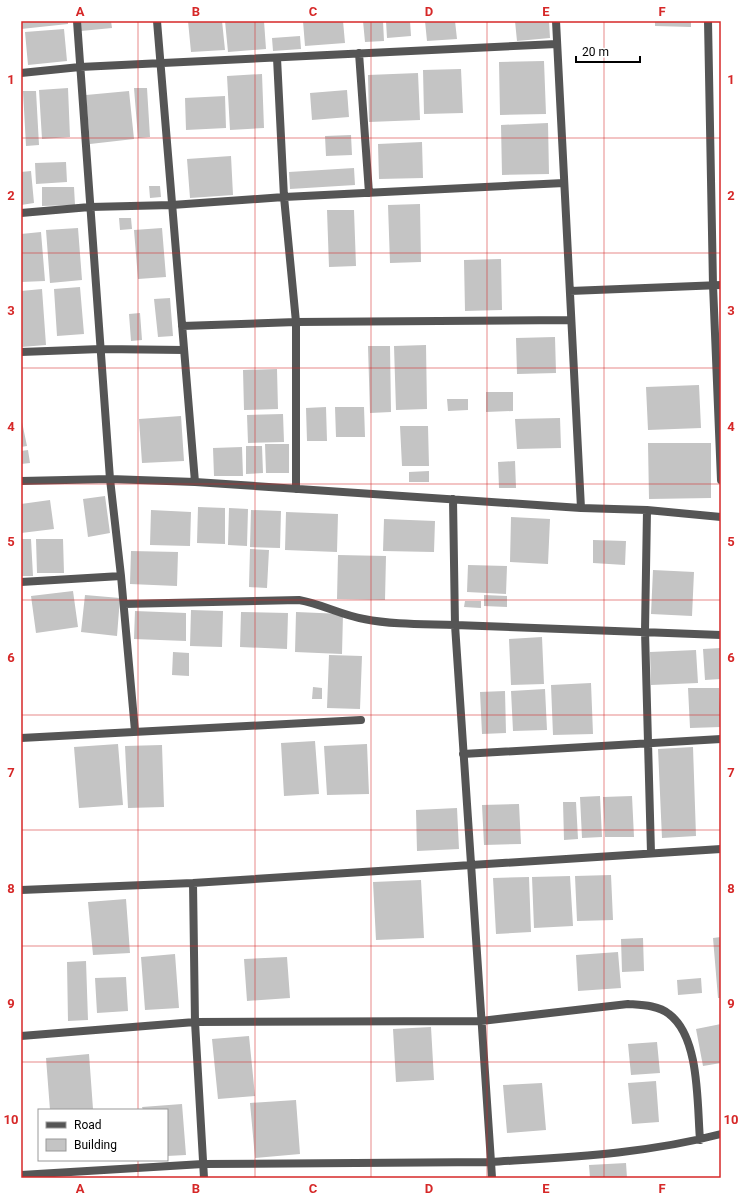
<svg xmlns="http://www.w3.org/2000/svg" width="742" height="1199" viewBox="0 0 742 1199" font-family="Roboto,sans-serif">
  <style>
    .building { fill: #c4c4c4 }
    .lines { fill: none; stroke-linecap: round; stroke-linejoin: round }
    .street { stroke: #555; stroke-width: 8 }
    .grid { fill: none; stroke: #d62828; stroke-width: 1; stroke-opacity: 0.55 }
    .neatline { fill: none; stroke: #d62828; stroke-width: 1.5 }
    .grid-label { font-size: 13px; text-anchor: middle; font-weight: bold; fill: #d62828 }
  </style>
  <rect width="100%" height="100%" fill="#fff"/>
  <path class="building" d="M21,21H68V24L21,29Z
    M80,21H111L112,28L81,31Z
    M188,21H222L225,50L191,52Z
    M225,21H264L266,49L228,52Z
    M303,21H343L345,43L305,46Z
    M363,21H383L384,41L365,42Z
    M386,21H410L411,36L387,38Z
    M425,21H455L457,39L427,41Z
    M515,21H549L550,38L517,41Z
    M655,21H691V27L655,26Z
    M64,29L67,61L28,65L25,32Z
    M300,36L301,49L273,51L272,38Z
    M544,61L546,114L500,115L499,62Z
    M461,69L463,113L424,114L423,70Z
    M418,73L420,120L369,122L368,75Z
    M262,74L264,128L230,130L227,76Z
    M68,88L70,137L42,139L39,90Z
    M134,88H147L150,137L138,138Z
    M347,90L349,117L312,120L310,93Z
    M23,91H36L39,145L26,146Z
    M129,91L134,139L90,144L86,95Z
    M225,96L226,128L186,130L185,98Z
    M548,123L549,174L502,175L501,125Z
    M351,135L352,155L326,156L325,136Z
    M422,142L423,178L379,179L378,144Z
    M231,156L233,195L190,198L187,159Z
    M66,162L67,182L36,184L35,163Z
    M354,168L355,185L290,189L289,172Z
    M31,171L34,203L21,205V172Z
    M149,186H160L161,197L150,198Z
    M42,187H74L75,205L42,206Z
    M420,204L421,262L390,263L388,205Z
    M327,210H354L356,266L329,267Z
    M119,218H131L132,229L120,230Z
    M78,228L82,280L50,283L46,230Z
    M162,228L166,277L138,279L134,230Z
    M41,232L45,281L21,282V234Z
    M501,259L502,310L465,311L464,260Z
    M80,287L84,334L57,336L54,289Z
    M42,289L46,345L21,347V291Z
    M170,298L173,336L158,337L154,299Z
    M140,313L142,340L131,341L129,314Z
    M555,337L556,373L517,374L516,338Z
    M426,345L427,409L396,410L394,346Z
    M368,346H390L391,412L370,413Z
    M277,369L278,409L244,410L243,370Z
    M699,385L701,428L648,430L646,387Z
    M486,392H513V411L486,412Z
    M447,399H468V410L448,411Z
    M326,407L327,441H307L306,408Z
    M335,407H364L365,437H336Z
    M283,414L284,442L248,443L247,415Z
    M181,416L184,461L142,463L139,419Z
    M560,418L561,448L517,449L515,419Z
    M22,422L27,446L21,447V423Z
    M400,426H428L429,466H402Z
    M648,443H711V498L649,499Z
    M265,444H289V473H266Z
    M246,446H262L263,473L246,474Z
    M242,447L243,476H214L213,448Z
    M28,450L30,463L21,464V451Z
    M515,461L516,488H499L498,462Z
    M429,471V482H409V472Z
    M105,496L110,533L88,537L83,499Z
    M50,500L54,529L21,533V504Z
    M198,507L225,508V544L197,543Z
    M229,508L248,509L247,546L228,545Z
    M151,510L191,512L190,546L150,545Z
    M251,510L281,511L280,548L250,547Z
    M286,512L338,514L337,552L285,550Z
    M511,517L550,519L548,564L510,562Z
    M384,519L435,521L434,552L383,551Z
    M21,539H31L33,576H21Z
    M36,539H63L64,573H37Z
    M593,540L626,541L625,565L593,563Z
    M250,549L269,550L267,588L249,587Z
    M131,551L178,552L177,586L130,584Z
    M338,555L386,556L385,600L337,599Z
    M468,565L507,566L506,594L467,592Z
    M653,570L694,572L692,616L651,614Z
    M73,591L78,627L36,633L31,596Z
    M85,595L120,598L117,636L81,632Z
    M484,595L507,596V607L484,606Z
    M465,601H481V608L464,607Z
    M191,610L223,611L222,647L190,646Z
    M135,611L186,613V641L134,639Z
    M241,612L288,613L287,649L240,647Z
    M296,612L343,614L342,654L295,652Z
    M542,637L544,684L511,685L509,639Z
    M721,648V679L705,680L703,649Z
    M696,650L698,683L651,685L650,652Z
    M173,652L189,653V676L172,675Z
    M329,655L362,656L360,709L327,708Z
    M591,683L593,734L553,735L551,685Z
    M313,687L322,688V699H312Z
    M688,688H719L721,727L690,728Z
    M545,689L547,730L513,731L511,691Z
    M505,691L506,733L482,734L480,692Z
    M315,741L319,794L284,796L281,743Z
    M118,744L123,805L79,808L74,747Z
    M367,744L369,794L327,795L324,746Z
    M162,745L164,807L128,808L125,746Z
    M693,747L696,836L662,838L658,749Z
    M600,796L602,837L582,838L580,797Z
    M632,796L634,837H605L603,797Z
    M563,802H576L578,839L564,840Z
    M519,804L521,844L484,845L482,805Z
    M457,808L459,849L417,851L416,810Z
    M611,875L613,920L577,921L575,876Z
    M570,876L573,926L534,928L532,877Z
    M529,877L531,932L496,934L493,878Z
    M421,880L424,938L376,940L373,882Z
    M126,899L130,953L93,955L88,902Z
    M721,937V998H718L713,938Z
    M643,938L644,971L622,972L621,939Z
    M618,952L621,988L578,991L576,955Z
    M175,954L179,1008L145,1010L141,957Z
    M287,957L290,998L247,1001L244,959Z
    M86,961L88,1020L68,1021L67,962Z
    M126,977L128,1011L97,1013L95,978Z
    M701,978L702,993L678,995L677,980Z
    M721,1024V1063L703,1066L696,1029Z
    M431,1027L434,1080L396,1082L393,1029Z
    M249,1036L255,1096L218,1099L212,1039Z
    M657,1042L660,1073L631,1075L628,1044Z
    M89,1054L93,1109L50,1110L46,1058Z
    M656,1081L659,1122L632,1124L628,1083Z
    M542,1083L546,1130L507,1133L503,1085Z
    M296,1100L300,1154L255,1158L250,1103Z
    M182,1104L186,1155L167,1156V1110H143L142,1107Z
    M626,1163L627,1178H590L589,1165Z"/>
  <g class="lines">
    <path class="street" d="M77,21L110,479L121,576L135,731
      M157,21L195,482L581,508L556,21
      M708,21L713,285L721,480
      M359,53L369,193
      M277,58L284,197L296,322V489
      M21,73L80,67L557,44
      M21,213L90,207L172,205L284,197L564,183
      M570,291L721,285
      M182,326L296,322L571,320
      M21,352L101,349L184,350
      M21,481L110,479L195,482
      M453,499L455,625L721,635
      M581,508L647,510L721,517
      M647,510L645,631L651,853
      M21,582L121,576
      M21,738L361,720
      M463,754L721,739
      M193,883L195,1022L204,1178
      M21,890L193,883L721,849
      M21,1036L195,1022L481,1021L628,1004C641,1005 658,1005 669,1014C700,1037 697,1104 700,1140
      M21,1175L203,1164L491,1162L455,625C424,624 394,625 364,619C341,615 322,604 299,600L124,604
      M492,1178L491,1162C569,1157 645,1154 721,1134"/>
  </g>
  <path class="grid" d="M138,21V1110M255,21V1178M371,21V1178M487,21V1178M604,21V1178M21,138H721M21,253H721M21,368H721M21,484H721M21,600H721M21,715H721M21,830H721M21,946H721M21,1062H721M138,1160V1178"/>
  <rect width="742" height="1199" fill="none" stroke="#ffffff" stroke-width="44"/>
  <rect x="38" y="1109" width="130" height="52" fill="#ffffff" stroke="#999999"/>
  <rect x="46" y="1122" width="20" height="6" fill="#555555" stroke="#999999"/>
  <text x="74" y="1129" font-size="12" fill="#000000">Road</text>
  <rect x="46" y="1139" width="20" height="12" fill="#c4c4c4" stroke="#999999"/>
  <text x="74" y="1149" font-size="12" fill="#000000">Building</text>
  <path d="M576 56v6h64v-6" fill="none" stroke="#000000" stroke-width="2"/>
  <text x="582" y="56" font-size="12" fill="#000000" stroke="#ffffff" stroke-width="3" paint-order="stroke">20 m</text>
  <rect x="22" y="22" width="698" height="1155" class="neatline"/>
  <g class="grid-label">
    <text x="80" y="16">A</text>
    <text x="196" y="16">B</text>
    <text x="313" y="16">C</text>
    <text x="429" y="16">D</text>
    <text x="546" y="16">E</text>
    <text x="662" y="16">F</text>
    <text x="11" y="84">1</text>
    <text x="731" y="84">1</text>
    <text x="11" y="200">2</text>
    <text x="731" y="200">2</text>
    <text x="11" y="315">3</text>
    <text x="731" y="315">3</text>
    <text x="11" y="431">4</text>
    <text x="731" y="431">4</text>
    <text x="11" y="546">5</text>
    <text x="731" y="546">5</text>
    <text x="11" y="662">6</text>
    <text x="731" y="662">6</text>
    <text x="11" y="777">7</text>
    <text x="731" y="777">7</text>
    <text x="11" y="893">8</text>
    <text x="731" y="893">8</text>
    <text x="11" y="1008">9</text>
    <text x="731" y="1008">9</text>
    <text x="11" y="1124">10</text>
    <text x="731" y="1124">10</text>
    <text x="80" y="1193">A</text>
    <text x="196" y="1193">B</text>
    <text x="313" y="1193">C</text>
    <text x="429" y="1193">D</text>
    <text x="546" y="1193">E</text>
    <text x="662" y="1193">F</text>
  </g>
</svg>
